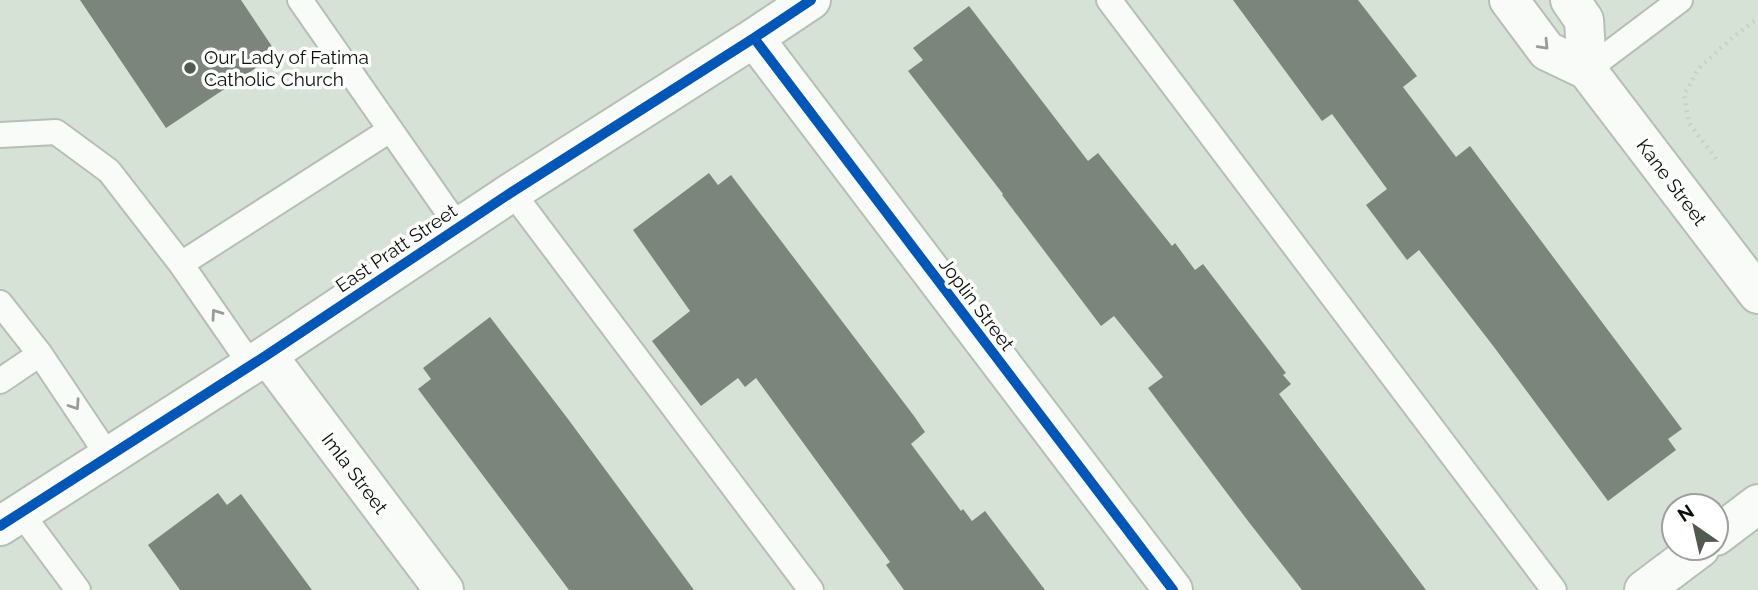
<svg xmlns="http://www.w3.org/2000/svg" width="1758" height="590" viewBox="0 0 1758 590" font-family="Raleway,sans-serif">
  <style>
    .building { fill: #7c857c }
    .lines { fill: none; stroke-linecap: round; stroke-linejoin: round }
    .lane-casing { stroke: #b6bfb5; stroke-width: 28 }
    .street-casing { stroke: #b6bfb5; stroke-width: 42 }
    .secondary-casing { stroke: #b6bfb5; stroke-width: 42 }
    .path { stroke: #cccfcc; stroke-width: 4.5; stroke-dasharray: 2 5; stroke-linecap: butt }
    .lane { stroke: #f9fbf9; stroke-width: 24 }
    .street { stroke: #f9fbf9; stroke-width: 38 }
    .secondary { stroke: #f9fbf9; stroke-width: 38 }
    .cycleway-casing { stroke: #fff; stroke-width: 15 }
    .cycleway { stroke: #0057b8; stroke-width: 10 }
    .oneway { stroke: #999d99 }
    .poi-dot { fill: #515a51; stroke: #fff; stroke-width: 2.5 }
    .labels { text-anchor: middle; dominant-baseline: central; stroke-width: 7; stroke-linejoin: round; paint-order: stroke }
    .poi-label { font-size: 19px; fill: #0a110a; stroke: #fff; text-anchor: start }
    .street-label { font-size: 19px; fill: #0a110a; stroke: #fff }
  </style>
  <rect width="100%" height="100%" fill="#d6e2d5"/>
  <path class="building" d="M80,0H241L277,54L166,128Z
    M1233,0H1358L1417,76L1403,87L1456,157L1470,146L1682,429L1668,439L1676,450L1608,501L1494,347L1419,250L1407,260L1366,205L1387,189L1332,114L1322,121Z
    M969,6L1088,161L1098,153L1172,246L1175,243L1195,270L1203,264L1286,373L1283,375L1291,384L1279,394L1426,590H1302L1248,521L1148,388L1163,377L1114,316L1101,326L1002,195L1003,194L908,71L923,60L913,48Z
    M709,173L718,185L731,175L914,416L925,432L911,444L961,511L963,509L972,521L985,511L1045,590H904L886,565L890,562L756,378L745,387L738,378L701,406L652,341L690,311L633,230Z
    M490,317L568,419L694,590H569L418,389L431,379L423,368Z
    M218,493L227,505L241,494L312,590H180L148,545Z"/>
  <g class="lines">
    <g class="lane-casing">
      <path id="lane" d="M300,0L459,228
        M1109,0L1554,590
        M1587,70L1680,0
        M0,135L56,132L109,171L181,264L251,365
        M512,192L811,590
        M181,264L390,130
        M0,303L40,354L109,457
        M0,381L40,354
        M21,513L78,590"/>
    </g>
    <g class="street-casing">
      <path id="street" d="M754,38L1173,590
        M267,355L444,590
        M0,526L267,355L512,192L754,38L811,0
        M1716,536L1758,504
        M1644,590L1700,548"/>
    </g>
    <g class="secondary-casing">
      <path id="secondary" d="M1509,0L1547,51L1587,70L1758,294
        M1570,0L1584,20L1587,70"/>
    </g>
    <path class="path" d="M1716,159L1689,123L1684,95L1699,68L1731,39L1758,18"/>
    <use href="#lane" class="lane"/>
    <use href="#street" class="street"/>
    <use href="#secondary" class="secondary"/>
    <g class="cycleway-casing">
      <path id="cycleway" d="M754,38L1173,590
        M0,526L267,355L512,192L754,38L811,0"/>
    </g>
    <use href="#cycleway" class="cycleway"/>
  </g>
  <defs><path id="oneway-chevron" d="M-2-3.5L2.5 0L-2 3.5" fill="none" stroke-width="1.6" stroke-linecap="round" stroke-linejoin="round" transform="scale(1.75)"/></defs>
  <g class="oneway">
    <use href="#oneway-chevron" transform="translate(1544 45) rotate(46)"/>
    <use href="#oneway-chevron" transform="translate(216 314) rotate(-125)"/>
    <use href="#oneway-chevron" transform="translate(75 405) rotate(56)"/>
  </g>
  <circle class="poi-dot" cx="190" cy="68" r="7"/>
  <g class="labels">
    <g class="poi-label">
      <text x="204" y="57">Our Lady of Fatima<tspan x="204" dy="22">Catholic Church</tspan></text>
    </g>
    <g class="street-label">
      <text transform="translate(1672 182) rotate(53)">Kane Street</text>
      <text transform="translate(396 248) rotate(-34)">East Pratt Street</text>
      <text transform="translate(977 304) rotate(53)">Joplin Street</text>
      <text transform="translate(355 473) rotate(53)">Imla Street</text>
    </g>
  </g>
  <g transform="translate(1695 527) rotate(326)"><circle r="33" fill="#ffffff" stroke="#9da09d" stroke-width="2"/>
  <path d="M0-5L12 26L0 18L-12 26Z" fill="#515a51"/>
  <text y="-10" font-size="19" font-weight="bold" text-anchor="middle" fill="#0a110a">N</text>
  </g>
</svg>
